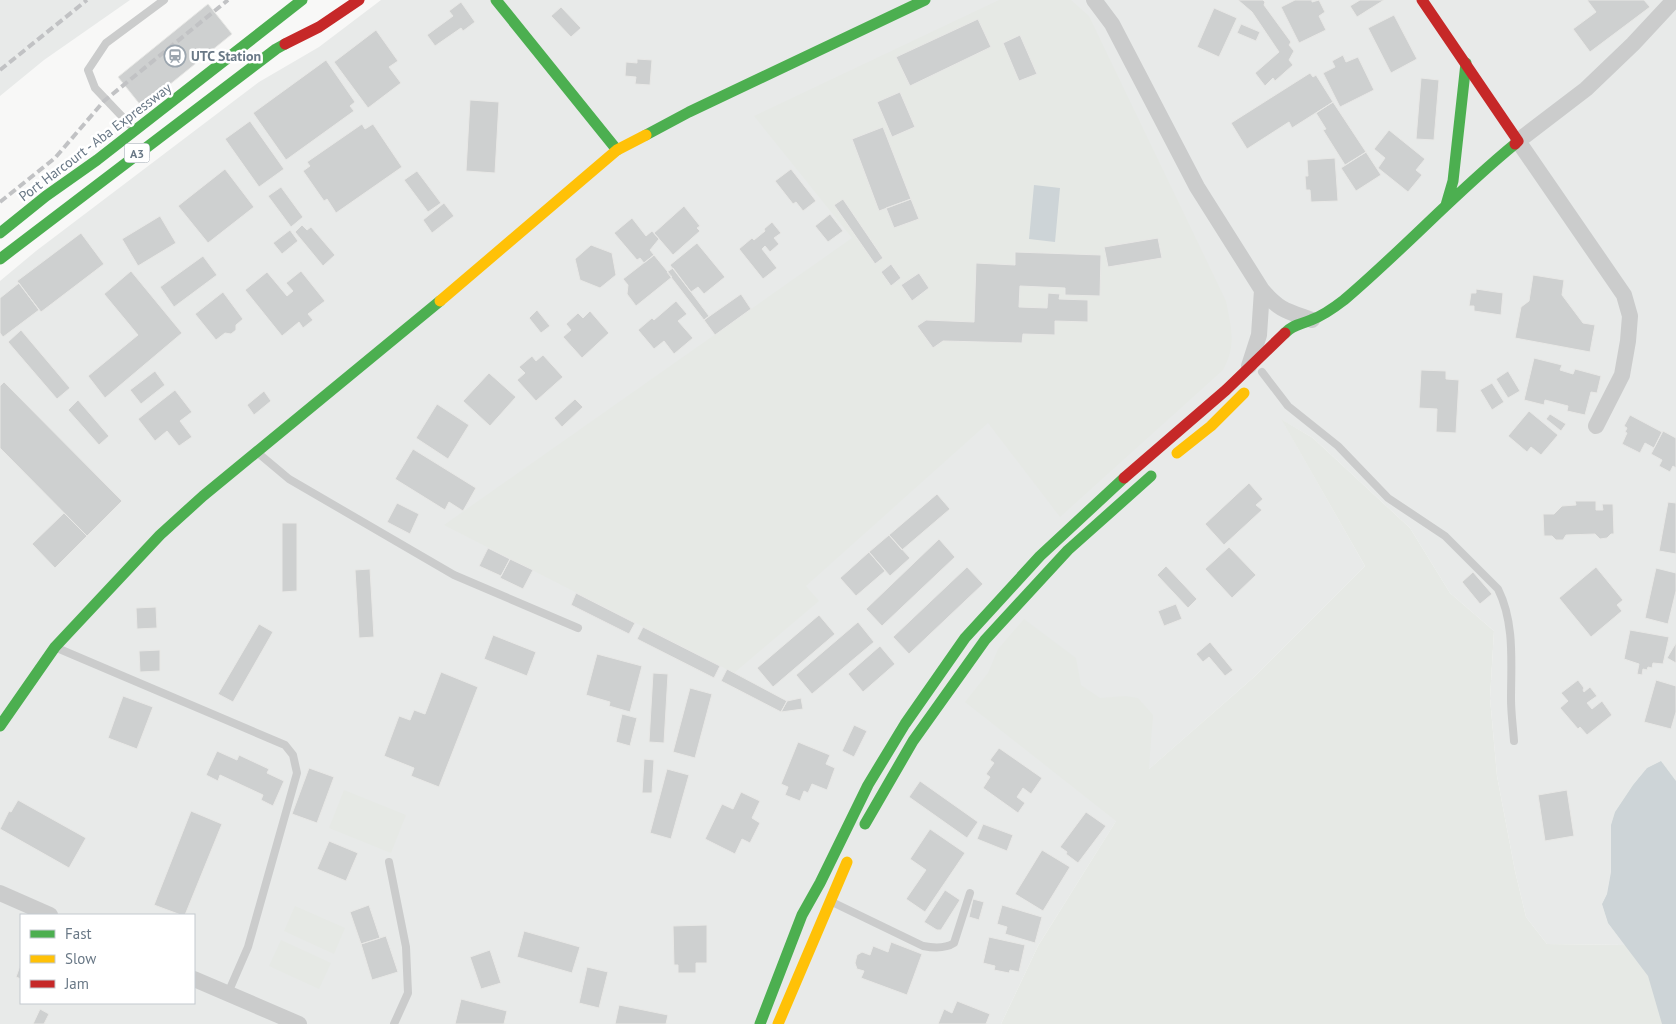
<svg xmlns="http://www.w3.org/2000/svg" width="1676" height="1024" viewBox="0 0 1676 1024" font-family="'PT Sans',sans-serif">
  <style>
    .built { fill: #e8eae9; fill-rule: evenodd }
    .green { fill: #e6e9e5 }
    .water { fill: #cdd4d7 }
    .building { fill: #ced0d0; stroke: #e8e8e6 }
    .lines { fill: none; stroke-linecap: round; stroke-linejoin: round }
    .lane { stroke: #cbcccc; stroke-width: 8 }
    .street { stroke: #cbcccc; stroke-width: 16 }
    .fast { stroke: #4caf50; stroke-width: 11 }
    .slow { stroke: #ffc107; stroke-width: 11 }
    .jam { stroke: #c62828; stroke-width: 11 }
    .rail { stroke: #c1c2c4; stroke-width: 4; stroke-dasharray: 8 4; stroke-linecap: butt }
    .labels { text-anchor: middle; dominant-baseline: central; stroke-width: 5; stroke-linejoin: round; paint-order: stroke }
    .shield { fill: #fff; stroke: #96a0aa; stroke-width: 1 }
    .shield-label { font-size: 12px; font-weight: bold; fill: #697886 }
    .poi-label { font-size: 14px; font-weight: bold; fill: #697886; stroke: #fff; text-anchor: start }
    .street-label { font-size: 14px; fill: #697886; stroke: #fff }
  </style>
  <rect width="100%" height="100%" fill="#f8f8f7"/>
  <path class="built" d="M0,0H130L44,60L0,96Z
    M381,0H1676V781L1661,761L1647,768L1633,785L1615,812L1611,825V872L1607,894L1602,904L1608,923L1625,945L1547,944L1526,917L1515,871L1497,776L1490,698L1494,631L1450,593L1410,528L1313,438L1282,420L1365,566L1254,677L1148,770L1038,946L1001,1024H0V281L36,251L259,82L319,47ZM21,915H194V1003H21Z"/>
  <path class="green" d="M999,0H1071L1089,16L1226,301C1231,328 1237,344 1223,370L1060,517L988,423L806,586L819,601L734,673L444,525L852,238L754,116Z
    M1281,419L1313,438L1410,528L1450,593L1494,631L1490,698L1497,776L1515,871L1526,917L1547,944L1625,945L1608,923L1602,904L1607,894L1611,872V825L1615,812L1633,785L1647,768L1661,761L1676,781V1024H1001L1038,946L1116,821L965,702L988,673L998,649L1024,619L1076,658L1081,685L1100,698L1125,696L1138,698L1153,715L1149,769L1254,677L1365,566Z
    M344,790L406,815L391,853L329,828Z
    M295,906L345,928L334,954L284,931Z
    M281,940L331,963L319,989L269,966Z"/>
  <path class="water" d="M1034,185L1060,188L1055,242L1029,239Z
    M1661,761L1676,781V1024H1662L1648,976L1608,923L1602,904L1607,894L1611,872V825L1615,812L1633,785L1647,768Z"/>
  <path class="building" d="M1238,0H1263L1265,2L1264,5L1291,42L1289,45L1294,51L1289,60L1293,65L1275,81L1273,78L1265,86L1255,73L1279,52L1252,12Z
    M1295,0H1312V2L1319,0L1325,12L1319,16L1326,30L1299,43L1281,7Z
    M1360,0H1384L1357,17L1350,6Z
    M1587,0H1644L1650,7L1590,52L1573,29L1596,12Z
    M461,2L475,22L463,31L461,28L435,46L427,35L453,16L449,11Z
    M208,4L232,34L142,107L118,77Z
    M561,7L581,28L571,37L551,16Z
    M1214,8L1237,18L1219,57L1197,47Z
    M1394,15L1417,59L1391,73L1368,28Z
    M978,19L991,47L910,86L896,57Z
    M1241,24L1260,32L1256,41L1237,33Z
    M376,30L398,61L389,67L401,83L368,108L334,62Z
    M1020,35L1037,74L1019,81L1003,43Z
    M1343,55L1346,62L1358,57L1374,90L1340,107L1323,73L1335,67L1332,61Z
    M637,59L652,60L650,85L635,84L636,77L625,76L626,62L637,63Z
    M326,60L355,102L350,106L354,111L286,160L253,113Z
    M1310,73L1313,77L1316,75L1333,102L1292,128L1289,122L1247,149L1231,123Z
    M1421,78L1439,80L1434,140L1416,139Z
    M900,92L915,127L892,137L877,102Z
    M470,100L499,102L495,173L466,171Z
    M1333,102L1366,152L1345,165L1323,130L1326,129L1316,113Z
    M250,121L284,169L259,187L225,139Z
    M362,124L365,129L373,124L402,167L336,213L327,199L324,201L303,171L310,166L307,162Z
    M883,127L911,199L879,211L852,139Z
    M1389,130L1425,159L1416,170L1422,175L1408,192L1378,168L1385,158L1374,149Z
    M1366,152L1381,175L1356,191L1341,168Z
    M1335,158L1338,201L1311,202L1310,190H1306L1305,176H1308L1307,160Z
    M225,169L254,207L208,243L178,206Z
    M791,169L816,201L803,211L796,202L793,204L775,181Z
    M417,171L441,203L428,212L404,180Z
    M281,187L303,217L291,227L268,196Z
    M843,199L883,258L875,264L834,205Z
    M911,199L919,219L894,228L886,208Z
    M444,203L454,216L432,233L423,220Z
    M684,206L700,226L697,228L700,231L673,255L654,233Z
    M830,214L843,231L828,242L815,226Z
    M160,216L176,243L138,266L122,239Z
    M632,218L646,236L652,231L659,239L650,250L654,255L644,263L640,258L637,260L614,233Z
    M772,222L781,233L774,238L779,244L770,252L765,246L762,249L777,268L763,279L739,249L752,238L754,240L765,231L764,229Z
    M302,225L307,230L311,227L335,255L323,266L295,232Z
    M290,230L298,241L282,254L273,243Z
    M81,233L104,264L41,312L17,281Z
    M1158,238L1162,258L1108,267L1104,247Z
    M697,243L725,277L704,294L698,287L691,292L670,265Z
    M591,245L612,253L616,275L600,288L580,280L575,259Z
    M1015,252L1101,255L1100,296L1065,295V288L1020,286L1019,307L1047,308L1048,293L1060,294L1059,299L1088,300V322L1055,321V335L1023,334L1022,343L943,341L933,348L917,326L926,320L974,322L976,263L1015,265Z
    M654,255L672,277L636,306L627,294L628,285L623,279Z
    M203,256L217,275L174,307L160,287Z
    M891,264L901,278L891,286L881,272Z
    M673,268L709,316L704,320L667,272Z
    M131,271L182,333L105,398L88,376L138,335L104,294Z
    M301,271L325,301L308,314L313,320L303,328L299,322L282,336L245,290L267,272L287,296L293,291L286,283Z
    M919,273L929,288L912,301L901,285Z
    M1533,275L1564,280L1562,295L1583,323L1595,325L1590,352L1515,338L1521,307L1529,301Z
    M19,283L39,310L3,337L0,333V298Z
    M1476,289L1503,293L1501,315L1474,311V306H1469L1471,293H1476Z
    M223,292L243,319L236,325V330L231,334L225,333L216,340L195,314Z
    M741,294L751,309L715,335L704,320Z
    M676,301L687,314L678,321L693,338L674,354L664,341L654,349L638,330L652,318L654,320Z
    M537,310L550,326L541,333L529,318Z
    M590,311L609,333L582,358L563,337L571,330L566,324L578,313L583,318Z
    M21,330L70,388L57,399L8,342Z
    M543,355L563,377L536,401L517,380L525,373L519,367L532,356L536,361Z
    M1534,358L1562,365L1560,370L1573,374L1575,369L1601,376L1597,393L1591,392L1585,415L1567,411L1568,406L1545,400L1544,405L1524,400Z
    M1421,370L1446,371V379L1459,380L1456,433L1436,432L1437,409L1419,408Z
    M155,371L165,385L141,404L130,390Z
    M1508,371L1520,391L1508,398L1496,379Z
    M489,373L516,397L490,426L463,401Z
    M4,382L122,501L87,536L0,448V386Z
    M1492,383L1504,402L1492,410L1480,390Z
    M175,390L192,412L180,421L192,437L179,446L167,431L155,441L138,419Z
    M264,391L271,401L254,415L247,405Z
    M575,399L583,407L562,427L554,418Z
    M78,400L109,436L99,445L68,410Z
    M437,404L469,425L448,459L416,438Z
    M1529,411L1558,435L1541,455L1531,447L1527,452L1508,436Z
    M1550,414L1566,424L1561,431L1546,419Z
    M1630,415L1662,432L1654,448L1645,443L1640,453L1622,444L1627,433L1625,432L1627,428L1624,426Z
    M1663,431L1676,438V468L1673,466L1670,472L1659,466L1662,460L1651,454Z
    M413,449L476,488L463,511L449,502L445,510L395,479Z
    M1249,483L1263,499L1256,505L1262,510L1224,545L1205,524Z
    M937,494L950,509L902,550L889,535Z
    M1575,501H1596V510H1603L1602,504H1613L1614,534H1611L1607,538L1600,539L1595,534L1566,535L1563,540H1556L1552,536H1544L1543,514H1554L1562,506L1576,505Z
    M1668,502L1676,503V554L1659,551Z
    M397,503L419,514L410,534L387,522Z
    M64,513L87,536L55,568L32,544Z
    M282,523H297V591L282,592Z
    M889,535L910,558L890,576L869,552Z
    M939,539L955,557L882,626L866,609Z
    M1229,547L1256,575L1232,598L1205,569Z
    M488,548L510,559L501,576L479,566Z
    M869,552L885,571L856,596L840,578Z
    M510,559L533,570L523,589L500,578Z
    M1166,566L1197,599L1188,608L1157,575Z
    M967,567L983,584L909,654L893,637Z
    M1596,567L1623,600L1617,605L1622,611L1591,637L1559,598Z
    M1656,568L1676,573V591L1668,624L1645,618Z
    M370,569L374,637L359,638L355,570Z
    M1473,572L1492,594L1480,604L1462,582Z
    M576,593L635,623L629,634L571,605Z
    M1176,604L1182,619L1164,626L1158,611Z
    M156,607L157,628L137,629L136,608Z
    M819,615L835,634L773,687L757,668Z
    M858,622L874,642L812,694L796,675Z
    M259,624L273,632L233,702L218,694Z
    M643,627L720,666L714,678L637,639Z
    M1630,630L1669,637L1663,664L1653,663L1652,668L1648,667L1647,670L1643,669L1642,675L1637,674L1639,664L1624,659Z
    M493,635L536,652L527,676L484,659Z
    M1210,642L1233,670L1225,676L1209,657L1203,662L1196,654Z
    M1676,643V663L1667,658Z
    M880,646L895,664L863,692L848,674Z
    M160,650V671L140,672L139,651Z
    M597,654L642,666L630,712L609,706L610,702L586,695Z
    M727,669L787,701L781,712L721,681Z
    M441,672L478,687L439,787L411,776L414,768L384,756L399,716L410,720L414,710L425,714Z
    M653,673L668,674L664,743L649,742Z
    M1578,680L1584,688L1583,690L1584,692L1590,687L1597,696L1587,703L1592,709L1602,701L1612,715L1587,735L1580,727L1578,729L1560,708L1568,701L1561,693Z
    M1656,680L1676,686V712L1671,729L1644,722Z
    M690,688L712,694L695,758L673,752Z
    M123,696L153,707L137,749L108,738Z
    M801,698L803,709L781,712L787,701Z
    M622,714L637,718L630,746L616,742Z
    M854,725L867,731L854,757L842,751Z
    M798,742L830,755L826,764L835,768L827,790L812,784L808,793L804,791L800,801L785,795L788,787L781,784Z
    M999,748L1042,778L1031,794L1023,788L1017,797L1025,803L1018,813L983,788L990,777L986,774L994,763L990,760Z
    M217,751L237,760L239,755L269,769L267,773L284,781L273,806L261,800L263,795L220,775L218,781L206,775Z
    M644,759L654,760L652,793H642Z
    M309,768L334,777L317,823L292,814Z
    M667,769L689,775L671,839L650,833Z
    M920,781L978,822L967,838L909,797Z
    M1567,790L1574,836L1545,841L1538,795Z
    M741,792L760,801L752,818L760,823L750,843L742,839L735,854L705,839L722,804L733,809Z
    M18,800L86,838L69,868L0,829L9,811L11,812Z
    M191,811L222,824L185,915H181L154,905Z
    M1086,812L1106,826L1078,863L1066,854L1067,852L1060,847Z
    M983,824L1013,835L1007,851L977,839Z
    M930,829L965,853L925,912L906,899L926,870L910,859Z
    M329,841L358,853L346,881L317,869Z
    M1042,850L1070,867L1043,911L1015,894Z
    M945,890L960,900L941,930H937L924,922Z
    M973,899L984,902L979,920L969,917Z
    M369,905L380,938L361,944L350,912Z
    M1002,905L1042,917L1035,943L1005,934L1007,927L997,924Z
    M707,925V963H696V973H678V965H674L673,926Z
    M524,931L580,947L572,973L517,957Z
    M386,936L398,972L372,980L361,944Z
    M989,937L1025,945L1019,972L1010,970L1009,973L994,970L995,966L983,963Z
    M891,942L922,954L907,995L861,978L864,971L857,969L855,963L857,955L862,952L870,955L873,946L888,952Z
    M490,950L501,983L481,989L470,957Z
    M21,963V979L16,977Z
    M587,967L608,972L599,1008L579,1003Z
    M461,999L507,1011L504,1024H455Z
    M957,1001L990,1014L986,1024H938L944,1009L952,1013Z
    M619,1005L668,1015L666,1024H615Z
    M40,1009L49,1014L44,1024H33Z"/>
  <g class="lines">
    <path class="lane" d="M132,127L95,88L88,70L106,43L164,0
      M1262,372L1288,406L1338,446L1388,498L1445,536L1498,589C1515,623 1511,663 1511,699C1511,713 1513,727 1514,741
      M258,453L289,479L454,575L578,628
      M57,648L285,745L293,755L297,773L248,947L228,993
      M389,862L406,947L408,993L394,1024
      M832,902L923,946C933,948 945,949 954,943L970,893"/>
    <path class="street" d="M1094,0L1112,24L1197,187L1262,290C1280,311 1287,311 1312,320
      M1249,366L1259,335L1262,290
      M1596,426L1622,375L1628,341L1630,316L1624,295L1518,141L1586,89L1633,44L1674,0
      M0,893L50,915
      M194,979L299,1024"/>
    <path class="fast" d="M496,0L617,150
      M646,135L689,112L925,0
      M1446,205L1453,181L1466,63
      M0,233L46,196L97,160L302,0
      M0,259L276,49L285,44
      M1285,333C1294,324 1300,325 1311,320C1322,316 1335,307 1344,300C1403,250 1455,193 1515,144
      M0,726L55,647L160,535L203,496L440,301
      M865,824L913,741L985,640L1068,550L1151,476
      M760,1024L802,915L820,883L868,785L905,724L965,638L1040,556L1124,478"/>
    <path class="slow" d="M440,301L617,150L646,135
      M1177,453L1211,426L1244,393
      M778,1024L847,862"/>
    <path class="jam" d="M1422,0L1518,141L1515,144
      M285,44L319,27L359,0
      M1124,478L1226,390L1285,333"/>
    <path class="rail" d="M0,70L87,0
      M0,202L55,158L104,101L228,0"/>
  </g>
  <defs>
    <g id="station-ring" transform="scale(1.125)"><circle r="9.5" fill="#fff" stroke="#9ba5ae" stroke-width="1.5"/><path d="M-3-6H3Q5-6 5-4V2Q5 4 3 4L4.5 6H3L1.5 4h-3L-3 6H-4.5L-3 4Q-5 4-5 2V-4Q-5-6-3-6ZM-3.5-4v3h7v-3ZM-3.5 1v1.5H-2V1ZM2 1v1.5H3.5V1Z" fill="#9ba5ae"/></g>
  </defs>
  <g fill-rule="evenodd">
    <use href="#station-ring" x="175" y="56"/>
  </g>
  <g class="labels">
    <rect class="shield" x="124.5" y="143.5" width="25" height="19" rx="4"/>
    <g class="shield-label">
      <text x="137" y="153">A3</text>
    </g>
    <g class="poi-label">
      <text x="191" y="56">UTC Station</text>
    </g>
    <g class="street-label">
      <text transform="translate(95 142) rotate(-37)">Port Harcourt - Aba Expressway</text>
    </g>
  </g>
  <rect x="20" y="914" width="175" height="90" fill="#ffffff" stroke="#c3c9cf"/>
  <rect x="30" y="930" width="25" height="8" fill="#4caf50" stroke="#c3c9cf"/>
  <text x="65" y="939" font-size="15" fill="#697886">Fast</text>
  <rect x="30" y="955" width="25" height="8" fill="#ffc107" stroke="#c3c9cf"/>
  <text x="65" y="964" font-size="15" fill="#697886">Slow</text>
  <rect x="30" y="980" width="25" height="8" fill="#c62828" stroke="#c3c9cf"/>
  <text x="65" y="989" font-size="15" fill="#697886">Jam</text>
</svg>
